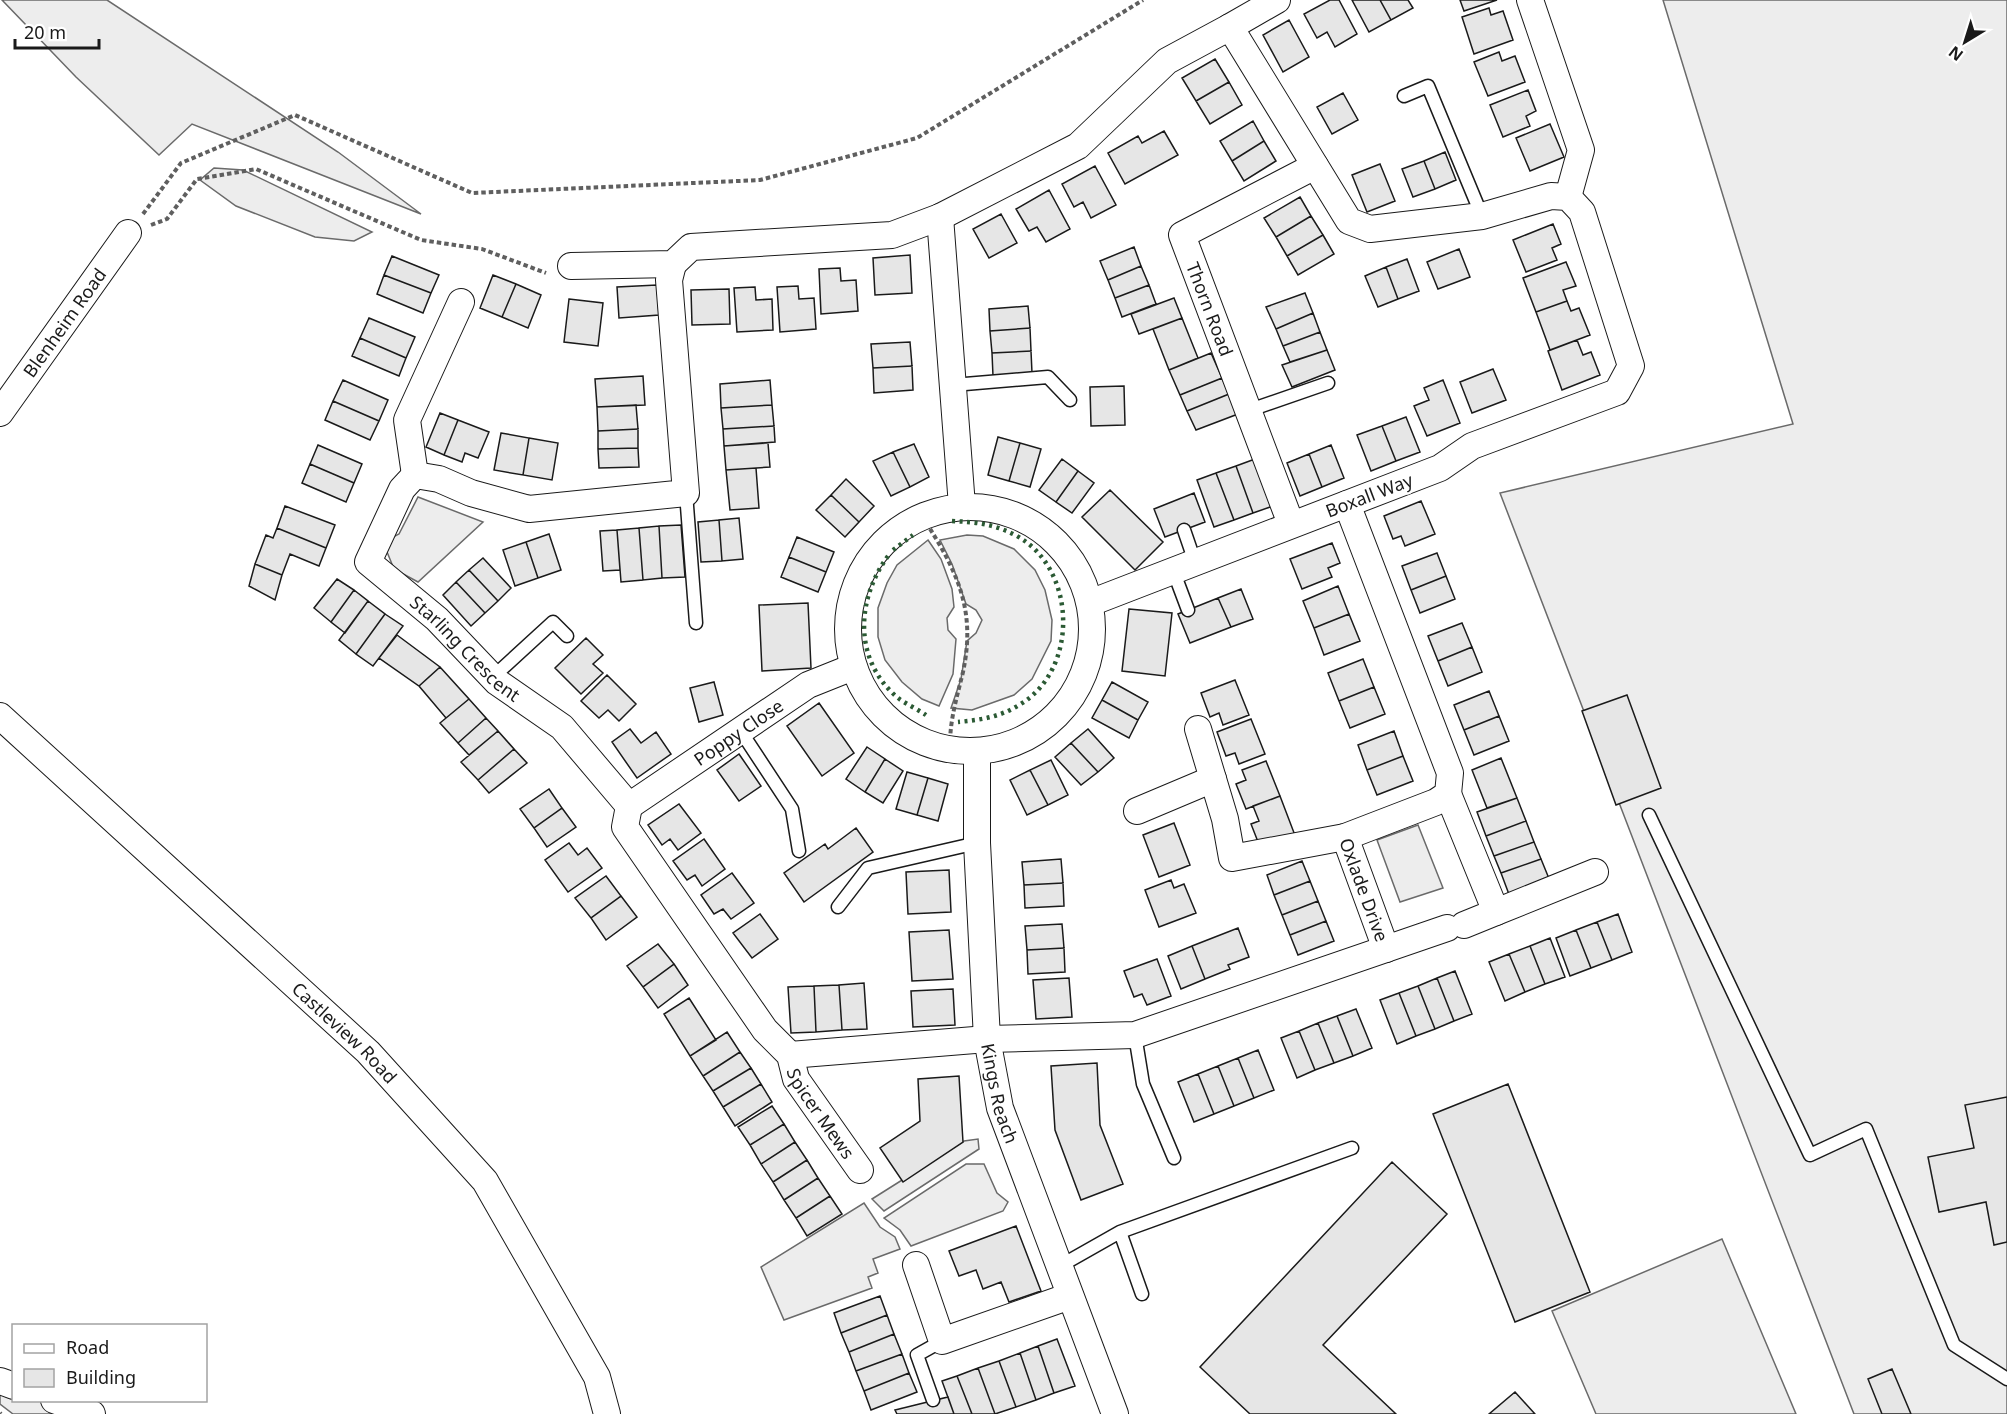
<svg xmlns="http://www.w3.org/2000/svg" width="2007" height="1414" viewBox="0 0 2007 1414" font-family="'Noto Sans',sans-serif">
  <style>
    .built { fill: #ededed; stroke: #6a6a6a; stroke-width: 1.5 }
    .building { fill: #e6e6e6; stroke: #1a1a1a; stroke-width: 1.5 }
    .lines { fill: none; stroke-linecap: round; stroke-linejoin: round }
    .lane-casing { stroke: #1a1a1a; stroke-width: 15 }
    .street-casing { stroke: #1a1a1a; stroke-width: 28 }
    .path { stroke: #5f5f5f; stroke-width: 4; stroke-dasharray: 4.5 3; stroke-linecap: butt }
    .lane { stroke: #fff; stroke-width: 12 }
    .street { stroke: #fff; stroke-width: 26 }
    .hedge { stroke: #2b5a34; stroke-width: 4.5; stroke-dasharray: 3 4.5; stroke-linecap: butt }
    .labels { text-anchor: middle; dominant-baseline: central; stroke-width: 4.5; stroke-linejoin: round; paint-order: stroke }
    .street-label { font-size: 18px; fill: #1a1a1a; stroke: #fff }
  </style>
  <rect width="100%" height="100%" fill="#fff"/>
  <path class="built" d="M2,0H107L338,152L421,214L192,124L159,155L76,77Z
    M1663,0H2007V1414H1854L1500,493L1793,424Z
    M214,168L243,170L372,232L354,241L315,237L236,206L200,180Z
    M418,497L483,522L418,582L394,569L385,547L391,538L399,534Z
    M967,535L983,536L1014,549L1035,570L1045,590L1052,620L1051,641L1032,679L1014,695L972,710L951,708L961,679L967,641L976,633L982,620L976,610L966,604L952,564L940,540Z
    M928,540L941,559L952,589L954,607L947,618L948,630L956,639L953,674L939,706L922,699L902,682L885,660L878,637V608L887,583L897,565Z
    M1418,825L1443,888L1400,902L1377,840Z
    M978,1139L979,1149L884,1211L872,1199L964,1141Z
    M966,1164H984L997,1193L1008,1202L1003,1211L911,1246L900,1230L884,1218Z
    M864,1203L880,1227L895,1237L900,1249L873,1259L878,1273L868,1277L872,1288L784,1320L761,1267Z
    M1722,1239L1796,1414H1596L1552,1311Z
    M0,1385L13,1390L14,1400L40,1401L73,1414H13L0,1404Z"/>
  <path class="building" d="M1330,0H1339L1357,34L1335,47L1327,32L1317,38L1304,14Z
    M1352,0H1380L1391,20L1369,32Z
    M1380,0H1408L1413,8L1391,20Z
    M1460,0H1497L1464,11Z
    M1489,8L1491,15L1503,11L1513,40L1474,54L1462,17Z
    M1289,20L1309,57L1283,72L1263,35Z
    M1499,52L1502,61L1515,56L1525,82L1488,96L1474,62Z
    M1215,59L1229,82L1196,101L1182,78Z
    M1229,82L1242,105L1210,124L1196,101Z
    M1528,90L1536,111L1526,116L1530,126L1503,137L1490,105Z
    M1343,93L1358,120L1332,134L1317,107Z
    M1253,121L1264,141L1232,161L1220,141Z
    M1550,124L1564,157L1530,171L1516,138Z
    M1164,131L1178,155L1125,184L1108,153L1138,136L1142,143Z
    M1264,141L1276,161L1244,181L1232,161Z
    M1445,152L1456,180L1435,189L1424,161Z
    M1424,161L1435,189L1413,197L1402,169Z
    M1380,164L1395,201L1367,212L1352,175Z
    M1095,166L1116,205L1091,218L1083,202L1074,207L1062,184Z
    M1049,190L1070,229L1046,242L1037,227L1029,231L1016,209Z
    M1300,197L1311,216L1276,237L1264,218Z
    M1001,214L1017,243L989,258L973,229Z
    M1311,216L1323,235L1287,256L1276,237Z
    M1553,224L1561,244L1552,248L1557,260L1526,272L1513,240Z
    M1323,235L1334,254L1298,275L1287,256Z
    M1134,247L1141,266L1108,280L1100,261Z
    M1459,249L1470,277L1438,289L1427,262Z
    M910,255L912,293L875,295L873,258Z
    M392,256L439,275L431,293L384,275Z
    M1407,259L1419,291L1398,299L1386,267Z
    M1566,262L1576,286L1563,290L1567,301L1536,312L1523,278Z
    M1141,266L1149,285L1115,298L1108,280Z
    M1386,267L1398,299L1378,307L1365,276Z
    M840,268L841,281L856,280L858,311L821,314L819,269Z
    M384,275L431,293L423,313L377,294Z
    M493,275L516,284L502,317L480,308Z
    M516,284L541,295L528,328L502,317Z
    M657,285L659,315L619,318L617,287Z
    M1149,285L1156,304L1122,317L1115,298Z
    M798,286L799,299L814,298L816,329L780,332L777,287Z
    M755,287L756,300L772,299L773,330L737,332L734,288Z
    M729,289L730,324L692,325L691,290Z
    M1305,293L1313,313L1276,329L1266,307Z
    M1174,298L1182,318L1139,334L1131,314Z
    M569,299L603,303L598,346L564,342Z
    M1567,301L1571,311L1579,308L1590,335L1550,350L1536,312Z
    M1028,306L1030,328L990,331L989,309Z
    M1313,313L1320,332L1283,346L1276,329Z
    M369,318L415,337L406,358L360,338Z
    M1182,318L1198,358L1169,370L1153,329Z
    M1030,328L1031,351L992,353L990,331Z
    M1320,332L1327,350L1290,362L1283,346Z
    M360,338L406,358L399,376L352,356Z
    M1577,340L1583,355L1591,352L1600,375L1562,390L1548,351Z
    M910,342L912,366L873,368L871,344Z
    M1327,350L1335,370L1292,387L1282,365Z
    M1031,351L1032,373L993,376L992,353Z
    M1211,353L1222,378L1180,395L1169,370Z
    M912,366L913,390L874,393L873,368Z
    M1493,369L1506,400L1472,413L1460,382Z
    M643,376L645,405L597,407L595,379Z
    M1222,378L1229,394L1187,411L1180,395Z
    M343,380L388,400L379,421L333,401Z
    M770,380L772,405L721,408L720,384Z
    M1443,380L1460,423L1427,436L1414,406L1429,400L1424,388Z
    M1124,386L1125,425L1091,426L1090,387Z
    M1229,394L1238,414L1196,430L1187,411Z
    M333,401L379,421L370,440L325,420Z
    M636,405L638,429L598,431L597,407Z
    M772,405L774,426L723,429L721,408Z
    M440,413L458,420L444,455L426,447Z
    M1406,417L1420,452L1396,461L1382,426Z
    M458,420L489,432L478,458L465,453L462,462L444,455Z
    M774,426L775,442L724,446L723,429Z
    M1382,426L1396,461L1371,471L1357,435Z
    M638,429V448L598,449V431Z
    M501,433L529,438L523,475L494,470Z
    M998,437L1020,443L1009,481L988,475Z
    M529,438L558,443L552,480L523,475Z
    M768,443L770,467L726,470L724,446Z
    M1020,443L1041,449L1030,487L1009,481Z
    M914,444L929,477L910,487L893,452Z
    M318,445L362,464L354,483L310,464Z
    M1331,445L1344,478L1322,487L1309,454Z
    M638,448L639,467L599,468L598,449Z
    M893,452L910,487L891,496L873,461Z
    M1309,454L1322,487L1300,496L1287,463Z
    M1062,459L1078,471L1056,502L1039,490Z
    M1255,459L1273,506L1253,513L1236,466Z
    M310,464L354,483L346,502L302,483Z
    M1236,466L1253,513L1234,520L1216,473Z
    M756,468L759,508L730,510L726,470Z
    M1078,471L1094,483L1072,513L1056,502Z
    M1216,473L1234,520L1214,527L1197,480Z
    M846,479L874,506L859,522L831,495Z
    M1110,490L1163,542L1135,570L1082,517Z
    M1194,493L1205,522L1165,537L1154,509Z
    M831,495L859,522L845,537L816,510Z
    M1421,501L1435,534L1405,546L1401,536L1393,539L1384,516Z
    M285,506L335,525L326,548L277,528Z
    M739,518L743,559L722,561L719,520Z
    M719,520L722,561L701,562L698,522Z
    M681,525L685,577L662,578L659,526Z
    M659,526L662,578L643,580L639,528Z
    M277,528L326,548L319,566L290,554L282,575L255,564L266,535L273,538Z
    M639,528L643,580L621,582L617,530Z
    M617,530L620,570L603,571L600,531Z
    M549,534L561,570L538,578L526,542Z
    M797,537L834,552L826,572L789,557Z
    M526,542L538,578L515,586L503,550Z
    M1332,543L1340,563L1328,568L1332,577L1302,589L1290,559Z
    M1437,553L1446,576L1411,590L1402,566Z
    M789,557L826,572L818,592L781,577Z
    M483,558L511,588L498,601L469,570Z
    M255,564L282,575L275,600L249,586Z
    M469,570L498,601L485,613L456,582Z
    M1446,576L1455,599L1420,613L1411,590Z
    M337,579L354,590L331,622L314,608Z
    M456,582L485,613L471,626L443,595Z
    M1338,586L1349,614L1314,628L1303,601Z
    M1241,589L1253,619L1231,627L1218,598Z
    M354,590L368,601L345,633L331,622Z
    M1218,598L1231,627L1190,643L1178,614Z
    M368,601L385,614L356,654L339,640Z
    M808,603L811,668L762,671L759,605Z
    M1129,609L1172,613L1165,676L1122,671Z
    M385,614L403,626L373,666L356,654Z
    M1349,614L1360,641L1324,655L1314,628Z
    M1462,623L1472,647L1438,661L1428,636Z
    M397,635L440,667L419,686L379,658Z
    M586,638L603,655L593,664L603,673L581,694L555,668Z
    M1472,647L1482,672L1448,686L1438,661Z
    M1363,659L1374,687L1339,701L1328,673Z
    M440,667L469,699L446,718L419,686Z
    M607,675L636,704L619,721L608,710L599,718L581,701Z
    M1235,680L1249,715L1223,725L1219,713L1210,717L1201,693Z
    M714,682L723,715L699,722L690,688Z
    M1112,682L1148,702L1138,720L1102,700Z
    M1374,687L1385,714L1350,728L1339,701Z
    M1489,691L1499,716L1464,730L1454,705Z
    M1627,695L1661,788L1616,805L1582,711Z
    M469,699L486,718L458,743L440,723Z
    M1102,700L1138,720L1129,738L1092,718Z
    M819,703L854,753L822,776L787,726Z
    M1499,716L1509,741L1474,755L1464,730Z
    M486,718L498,731L469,755L458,743Z
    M1251,719L1265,754L1239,764L1235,753L1226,756L1217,732Z
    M630,729L641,743L656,732L671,754L637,778L612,742Z
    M1088,729L1114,758L1098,772L1071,743Z
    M498,731L514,749L478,780L461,762Z
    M1394,731L1403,756L1367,770L1358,745Z
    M1071,743L1098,772L1081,785L1055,757Z
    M867,747L885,759L865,792L846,779Z
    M514,749L527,763L489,793L478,780Z
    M739,754L761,786L739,801L717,770Z
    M1403,756L1413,781L1377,795L1367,770Z
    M1501,758L1517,798L1487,808L1472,770Z
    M885,759L903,771L883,803L865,792Z
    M1051,760L1068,795L1048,805L1030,770Z
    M1266,761L1280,796L1246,809L1236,784L1246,780L1242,770Z
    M1030,770L1048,805L1027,815L1010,780Z
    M907,772L928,778L917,815L896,809Z
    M928,778L948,784L938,821L917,815Z
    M549,789L562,808L534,828L520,809Z
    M1280,796L1296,838L1262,852L1251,824L1259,821L1253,806Z
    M1517,798L1526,821L1486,836L1477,812Z
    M679,804L701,833L678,850L670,839L662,845L648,825Z
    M562,808L576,827L547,847L534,828Z
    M1526,821L1534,842L1494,856L1486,836Z
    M1174,823L1190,865L1159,877L1143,835Z
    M856,828L873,852L804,902L784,873L825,844L828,849Z
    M704,839L725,869L702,886L695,875L687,880L673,861Z
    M1534,842L1541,859L1501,873L1494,856Z
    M569,843L578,855L587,848L602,868L568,892L545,860Z
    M1061,859L1063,883L1024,885L1022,862Z
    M1541,859L1550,881L1510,897L1501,873Z
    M1302,861L1310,881L1274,895L1267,875Z
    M949,870L951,912L908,914L906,872Z
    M732,873L754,903L731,919L723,909L714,914L701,895Z
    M606,876L621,896L591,918L575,898Z
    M1171,880L1174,888L1184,884L1196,913L1159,927L1145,890Z
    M1310,881L1318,901L1282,915L1274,895Z
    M1063,883L1064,906L1025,908L1024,885Z
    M621,896L637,917L606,940L591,918Z
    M1318,901L1326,921L1290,935L1282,915Z
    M760,914L778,939L752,958L733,933Z
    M1618,914L1632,952L1612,960L1597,922Z
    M1326,921L1334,941L1298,955L1290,935Z
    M1597,922L1612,960L1591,968L1576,930Z
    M1062,924L1064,948L1027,950L1025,926Z
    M1238,928L1249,957L1228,965L1230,969L1205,979L1192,946Z
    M949,930L953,979L912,981L909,932Z
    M1576,930L1591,968L1570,976L1556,938Z
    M1550,938L1565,977L1545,984L1530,946Z
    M658,944L674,964L643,987L627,966Z
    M1192,946L1205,979L1181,989L1168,956Z
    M1530,946L1545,984L1525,992L1509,954Z
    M1064,948L1065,972L1028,974L1027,950Z
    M1509,954L1525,992L1505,1001L1489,962Z
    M1157,959L1171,996L1147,1005L1142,994L1134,997L1124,971Z
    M674,964L688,985L658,1008L643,987Z
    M1455,971L1472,1014L1454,1021L1437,978Z
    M1069,978L1072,1017L1036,1019L1033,980Z
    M1437,978L1454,1021L1435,1029L1418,986Z
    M864,983L867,1029L842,1030L839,985Z
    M839,985L842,1030L816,1032L814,986Z
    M814,986L816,1032L791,1033L788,987Z
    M1418,986L1435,1029L1416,1036L1399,993Z
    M953,989L955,1025L913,1027L911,991Z
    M1399,993L1416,1036L1397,1044L1380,1000Z
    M689,998L716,1040L690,1056L664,1014Z
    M1356,1009L1372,1048L1353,1056L1337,1016Z
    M1337,1016L1353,1056L1334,1063L1318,1023Z
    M1318,1023L1334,1063L1315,1070L1299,1031Z
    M1299,1031L1315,1070L1297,1078L1281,1038Z
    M727,1032L740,1052L703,1076L690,1056Z
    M1258,1050L1274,1090L1254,1098L1238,1058Z
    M740,1052L751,1068L713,1091L703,1076Z
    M1238,1058L1254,1098L1234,1106L1218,1066Z
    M1097,1063L1100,1125L1123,1184L1081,1200L1055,1130L1051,1066Z
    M1218,1066L1234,1106L1214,1114L1198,1074Z
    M751,1068L761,1084L723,1107L713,1091Z
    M1198,1074L1214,1114L1194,1122L1178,1082Z
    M959,1076L963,1142L903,1182L880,1148L920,1121L918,1079Z
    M761,1084L772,1102L735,1126L723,1107Z
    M1508,1084L1590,1292L1515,1322L1433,1114Z
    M2007,1097V1242L1994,1245L1986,1202L1939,1212L1928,1157L1974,1148L1965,1105Z
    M772,1106L784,1124L750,1145L738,1127Z
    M784,1124L795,1142L761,1164L750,1145Z
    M795,1142L807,1160L773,1182L761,1164Z
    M807,1160L818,1178L784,1200L773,1182Z
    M1392,1162L1447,1214L1323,1345L1396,1414H1250L1200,1367Z
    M818,1178L830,1196L796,1218L784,1200Z
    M830,1196L842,1214L807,1236L796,1218Z
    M1016,1226L1041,1291L1009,1302L1001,1282L983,1289L976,1270L959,1276L949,1251Z
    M880,1296L887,1315L841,1333L834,1313Z
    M887,1315L894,1334L849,1352L841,1333Z
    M894,1334L902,1354L856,1371L849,1352Z
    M1057,1339L1075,1386L1054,1393L1038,1346Z
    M1038,1346L1054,1393L1036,1400L1020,1353Z
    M1020,1353L1036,1400L1016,1407L999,1361Z
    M902,1354L909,1373L864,1391L856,1371Z
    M999,1361L1016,1407L995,1414L978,1368Z
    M978,1368L995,1414H972L957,1376Z
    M1892,1369L1911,1414H1882L1868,1379Z
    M909,1373L917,1392L871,1410L864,1391Z
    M957,1376L972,1414H954L942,1381Z
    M1515,1392L1535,1414H1489Z
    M948,1397L954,1414H897L895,1410Z"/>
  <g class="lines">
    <g class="lane-casing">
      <path id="lane" d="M1404,96L1428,86L1482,216
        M953,385L1048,377L1070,400
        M1250,410L1328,383
        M686,493L696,623
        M1184,530L1195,562
        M1173,570L1188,610
        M493,677L553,622L567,636
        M740,730L792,809L799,851
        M1649,815L1810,1155L1866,1129L1954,1345L2007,1379
        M838,907L868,868L977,843
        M1135,1035L1143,1084L1174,1158
        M1120,1232L1142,1294
        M1060,1266L1120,1232L1352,1148
        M933,1400L917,1355L942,1341"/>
    </g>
    <g class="street-casing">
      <g id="street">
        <path d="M1530,0L1581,150L1568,197"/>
        <path d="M1230,27L1277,0"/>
        <path d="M940,217L962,506"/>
        <path d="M571,266L673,264L691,247L892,235L940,217L1078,146L1167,61L1230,27L1349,221L1370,229L1482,216L1551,196L1568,197L1582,212L1631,366L1617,392L1472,446L1440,468L1090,603"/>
        <path id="s1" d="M0,413L128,233"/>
        <path d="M415,475L439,479L471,493L529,509L686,493L669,280L673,264"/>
        <path id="s2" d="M415,475L402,489L368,562L437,619L497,682L562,727L629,806"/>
        <path d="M415,475L407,420L461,302"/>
        <circle cx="970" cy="629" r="122"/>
        <path d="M1291,524L1182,235L1315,166"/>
        <path id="s3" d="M0,716L368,1052L485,1181L597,1377L607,1414"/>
        <path d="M1198,729L1225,819L1232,858L1345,837L1436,802L1448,794L1450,773L1347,504"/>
        <path id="s4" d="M977,751V843L987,1039L1000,1108L1115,1414"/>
        <path d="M1448,794L1496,912L1464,925"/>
        <path id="s5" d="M629,806L625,827L765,1030L790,1055L796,1079L860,1170"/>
        <path id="s6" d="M629,806L808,685L853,667"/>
        <path d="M1137,811L1213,779"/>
        <path id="s7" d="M1345,837L1386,949"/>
        <path d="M1496,912L1595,872"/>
        <path d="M790,1055L987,1039L1135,1035L1447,928"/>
        <path d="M916,1265L942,1341L1070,1296"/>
        <path d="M0,1381L14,1386"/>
        <path d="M54,1400L92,1414"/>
      </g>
    </g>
    <path class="path" d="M143,214L181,163L295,115L472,193L760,180L917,138L1143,0
      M151,225L167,219L197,179L256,169L421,240L482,249L546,273
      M922,516C955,568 977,607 963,672C957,697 950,719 950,745
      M0,1413L1,1414"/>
    <use href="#lane" class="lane"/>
    <use href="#street" class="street"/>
    <path class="hedge" d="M952,521C975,522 994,524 1015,535C1077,567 1080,670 1019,705C1000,717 980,720 958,722
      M893,550L913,535
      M888,556C856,600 853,660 898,698C906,704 917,709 926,715"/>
  </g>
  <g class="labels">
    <g class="street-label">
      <text transform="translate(1210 309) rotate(69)">Thorn Road</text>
      <text stroke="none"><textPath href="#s1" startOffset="111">Blenheim Road</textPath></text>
      <text transform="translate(1369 495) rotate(-21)">Boxall Way</text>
      <text stroke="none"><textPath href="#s2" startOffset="230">Starling Crescent</textPath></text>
      <text stroke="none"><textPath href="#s6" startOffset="132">Poppy Close</textPath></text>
      <text stroke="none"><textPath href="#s7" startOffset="56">Oxlade Drive</textPath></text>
      <text stroke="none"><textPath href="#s3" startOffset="468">Castleview Road</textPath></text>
      <text stroke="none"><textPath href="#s4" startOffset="344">Kings Reach</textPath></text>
      <text stroke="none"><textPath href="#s5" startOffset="370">Spicer Mews</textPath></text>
    </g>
  </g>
  <rect x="12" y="1324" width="195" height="78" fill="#ffffff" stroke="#a3a3a3" stroke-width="1.5"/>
  <rect x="24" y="1344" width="30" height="9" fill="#ffffff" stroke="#a3a3a3" stroke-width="1.5"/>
  <text x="66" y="1354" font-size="18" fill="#1a1a1a">Road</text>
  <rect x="24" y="1369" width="30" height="18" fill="#e6e6e6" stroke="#a3a3a3" stroke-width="1.5"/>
  <text x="66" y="1384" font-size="18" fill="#1a1a1a">Building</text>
  <g transform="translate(1965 42) rotate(218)" stroke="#ffffff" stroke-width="4.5" paint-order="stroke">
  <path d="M0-4.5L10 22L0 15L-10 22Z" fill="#1a1a1a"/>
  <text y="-9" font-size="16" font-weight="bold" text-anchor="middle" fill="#1a1a1a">N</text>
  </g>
  <path d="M15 39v9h84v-9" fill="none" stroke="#1a1a1a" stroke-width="3"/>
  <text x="24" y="39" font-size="18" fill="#1a1a1a" stroke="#ffffff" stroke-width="4.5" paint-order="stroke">20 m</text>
</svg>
